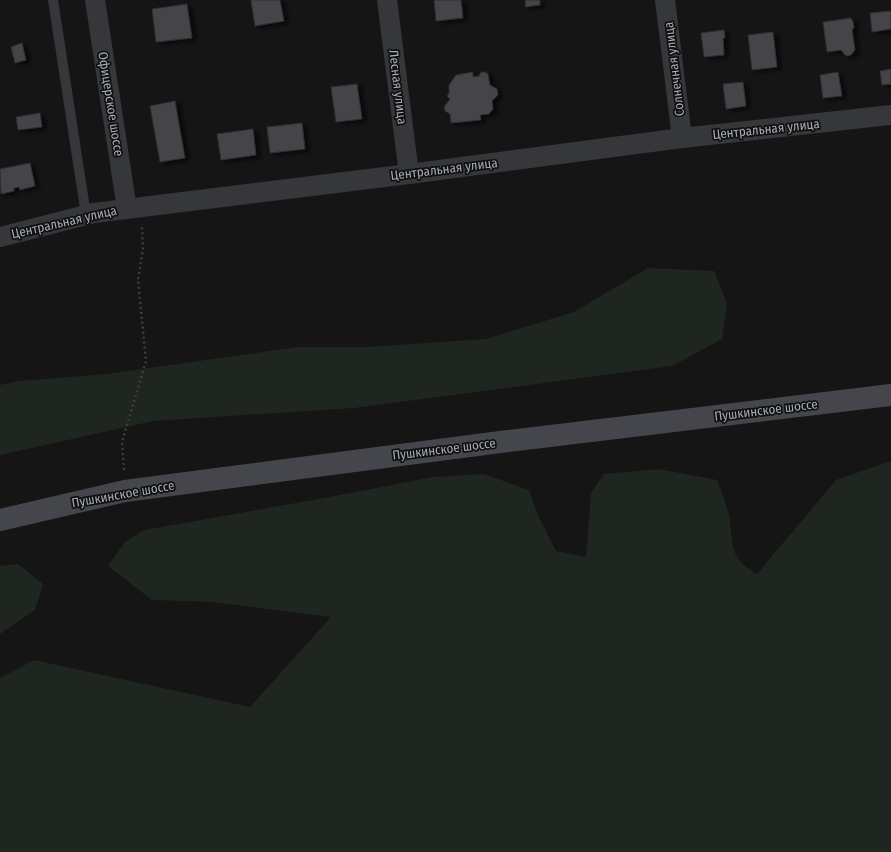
<svg xmlns="http://www.w3.org/2000/svg" width="891" height="852" viewBox="0 0 891 852" font-family="'Fira Sans Condensed',sans-serif">
  <style>
    .green { fill: #1f261f }
    .building { fill: #444549; stroke: #2f2f32; filter: url(#shadow) }
    .lines { fill: none; stroke-linecap: round; stroke-linejoin: round }
    .path { stroke: #3c3e42; stroke-width: 2.5; stroke-dasharray: 2 3; stroke-linecap: butt }
    .lane { stroke: #36373b; stroke-width: 10 }
    .street { stroke: #36373b; stroke-width: 20 }
    .secondary { stroke: #44464b; stroke-width: 22 }
    .labels { text-anchor: middle; dominant-baseline: central; stroke-width: 3.5; stroke-linejoin: round; paint-order: stroke }
    .street-label { font-size: 13px; fill: #a7adb5; stroke: #101011 }
  </style>
  <defs>
    <filter id="shadow"><feDropShadow dx="4.5" dy="2.5" stdDeviation="2" flood-color="#0009"/></filter>
  </defs>
  <rect width="100%" height="100%" fill="#151516"/>
  <path class="green" d="M648,268L714,271L727,303L722,339L672,366L354,408L153,421L0,455V385L19,381L106,374L299,347H367L486,339L574,312Z
    M891,461V852H0V678L34,660L250,707L331,617L213,602L152,600L108,566L125,542L144,530L330,497L433,477L484,474L529,490L537,513L556,551L586,557L591,493L604,474L659,469L717,480C721,491 727,504 729,516C734,545 728,558 757,574L836,480Z
    M18,564L43,584L35,610L0,634V566Z"/>
  <path class="building" d="M251,0H280L284,21L255,26Z
    M434,0H461L463,18L436,21Z
    M525,0H540V5L526,7Z
    M187,4L192,38L156,42L152,9Z
    M891,11V29L872,32L870,13Z
    M851,18L853,22L854,28L852,29L855,50L851,55L846,56L841,50L827,52L823,22Z
    M724,30L725,38H723L724,55L704,57L701,33Z
    M773,32L777,67L752,70L748,35Z
    M22,43L26,60L15,63L11,47Z
    M891,69V84L882,85L880,71Z
    M473,72V77L479,76L481,72H485L488,74L490,85L497,89L498,95L492,101L493,109L489,114L480,115L481,120L451,123L450,114L445,111L444,107L450,99L447,96L449,93V85L456,75Z
    M838,72L842,96L823,98L820,75Z
    M743,82L746,106L726,109L723,84Z
    M357,84L362,119L336,122L331,87Z
    M175,101L185,158L160,162L150,106Z
    M40,113L42,127L18,130L16,117Z
    M302,123L305,149L270,153L267,127Z
    M253,129L256,155L221,160L217,134Z
    M30,163L35,186L20,190L19,187L14,188V191L1,194L0,169Z"/>
  <g class="lines">
    <path class="path" d="M124,470L122,442L146,361L138,280L143,249L142,225"/>
    <path class="lane" d="M53,0L86,215"/>
    <path class="street" d="M95,0L127,209
      M387,0L409,174
      M665,0L682,138
      M0,237L94,213L409,174L682,138L891,115"/>
    <path class="secondary" d="M0,520L125,491L508,441L891,395"/>
  </g>
  <g class="labels">
    <g class="street-label">
      <text transform="translate(674 69) rotate(-97)">Солнечная улица</text>
      <text transform="translate(398 87) rotate(83)">Лесная улица</text>
      <text transform="translate(111 104) rotate(81)">Офицерское шоссе</text>
      <text transform="translate(766 129) rotate(-6)">Центральная улица</text>
      <text transform="translate(444 169) rotate(-7)">Центральная улица</text>
      <text transform="translate(64 222) rotate(-13)">Центральная улица</text>
      <text transform="translate(766 410) rotate(-7)">Пушкинское шоссе</text>
      <text transform="translate(444 449) rotate(-7)">Пушкинское шоссе</text>
      <text transform="translate(123 494) rotate(-10)">Пушкинское шоссе</text>
    </g>
  </g>
</svg>
